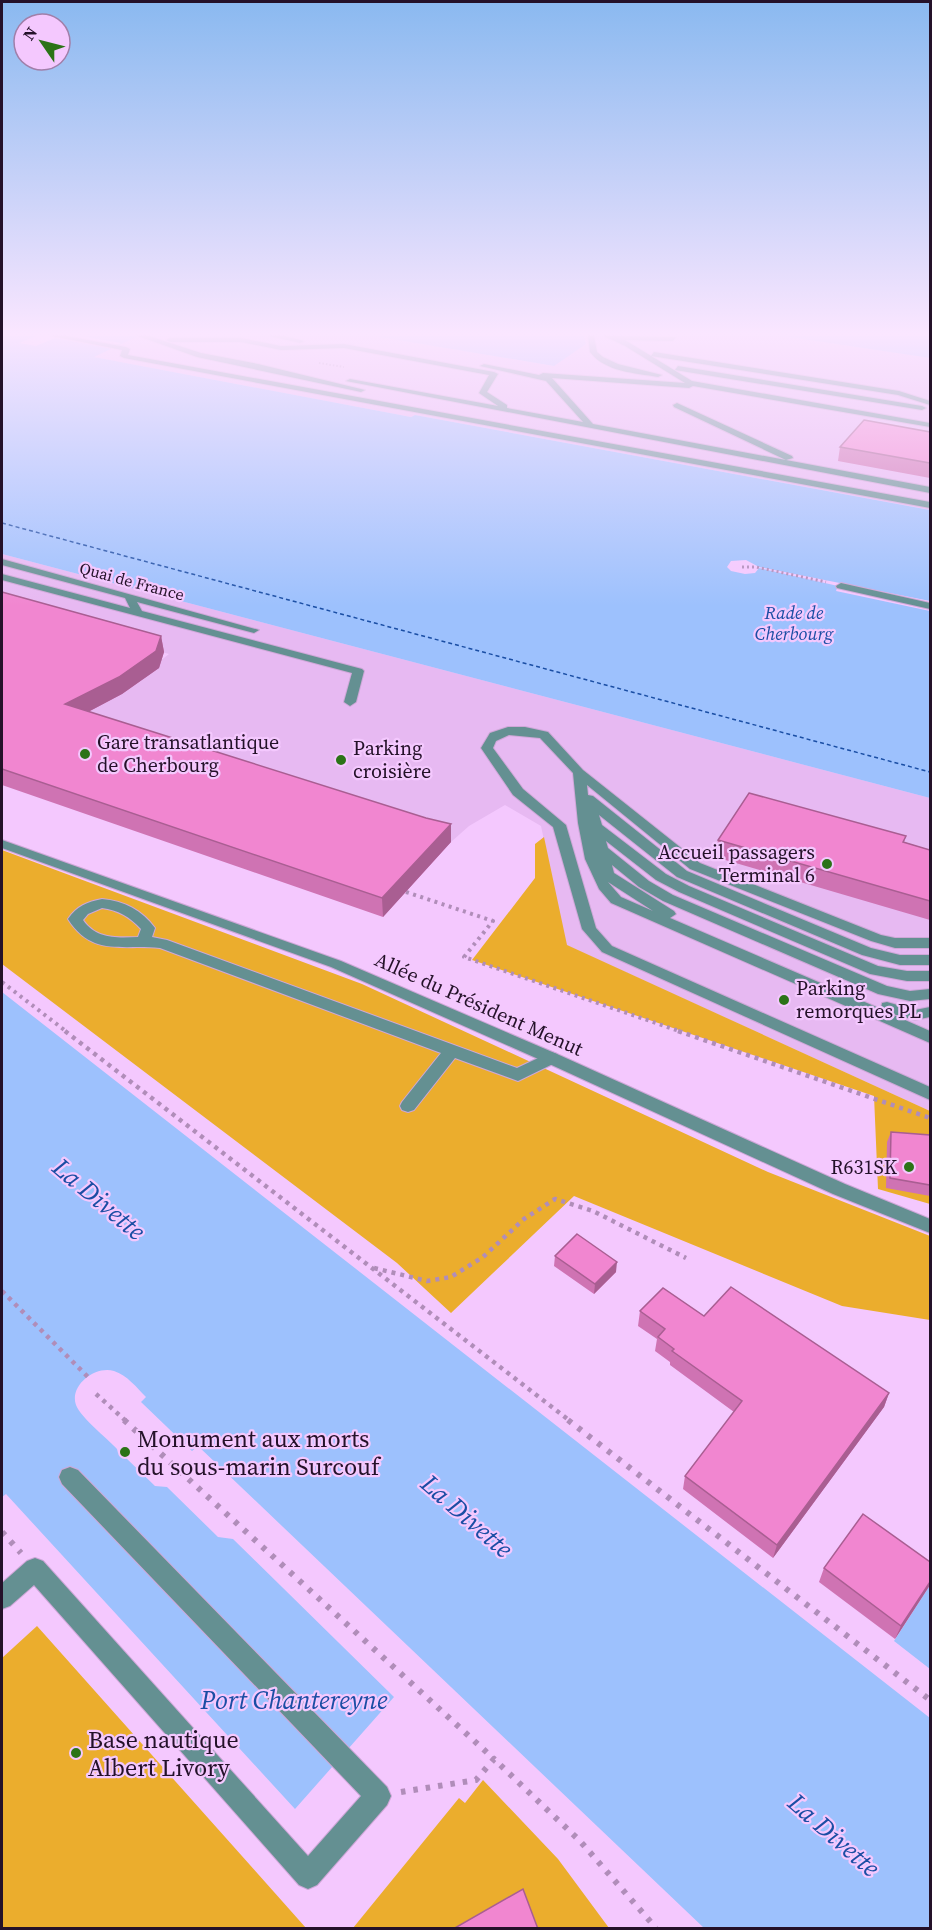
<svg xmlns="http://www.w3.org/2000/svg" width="932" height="1930" viewBox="0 0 932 1930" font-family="'Source Serif 4',serif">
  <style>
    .built { fill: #e7b9f2 }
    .green { fill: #ebad2d }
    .water { fill: #9dc1fd }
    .pier { fill: #f4c8fe }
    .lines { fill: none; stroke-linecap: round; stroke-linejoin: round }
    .ferry { stroke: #1a4ea4; stroke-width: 1.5; stroke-dasharray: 4 3; stroke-linecap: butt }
    .lane-casing { stroke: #cfa7d8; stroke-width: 2 }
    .street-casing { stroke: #cfa7d8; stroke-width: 2 }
    .path-far4 { stroke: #b08db9; stroke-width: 2; stroke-dasharray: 1.5 2; stroke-linecap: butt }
    .path-far3 { stroke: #b08db9; stroke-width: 3; stroke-dasharray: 2 3; stroke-linecap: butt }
    .path-far2 { stroke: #b08db9; stroke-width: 4; stroke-dasharray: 3 4.5; stroke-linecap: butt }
    .path-far1 { stroke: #b08db9; stroke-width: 4.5; stroke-dasharray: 4 5; stroke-linecap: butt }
    .path { stroke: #b08db9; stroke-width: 6; stroke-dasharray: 4.5 8; stroke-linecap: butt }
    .lane { fill: #649092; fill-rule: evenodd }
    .street { fill: #649092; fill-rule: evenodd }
    .wall { fill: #cf73b3 }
    .shaded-wall { fill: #a95e92 }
    .building { fill: #f186d0; stroke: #a95e92; stroke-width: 1.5 }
    .poi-dot { fill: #2b7317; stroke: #f4c8fe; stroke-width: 2 }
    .labels { text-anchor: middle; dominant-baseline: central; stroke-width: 4.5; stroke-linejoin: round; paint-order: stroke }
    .far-street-label { font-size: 16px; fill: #241129; stroke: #f4c8fe }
    .far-water-label { font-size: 18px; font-style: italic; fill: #1a4ea4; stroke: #f4c8fe }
    .poi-label { font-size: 20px; fill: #241129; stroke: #f4c8fe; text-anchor: start }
    .street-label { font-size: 20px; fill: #241129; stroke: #f4c8fe }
    .near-poi-label { font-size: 24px; fill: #241129; stroke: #f4c8fe; text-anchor: start }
    .near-water-label { font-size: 26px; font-style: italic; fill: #1a4ea4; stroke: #f4c8fe }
  </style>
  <rect width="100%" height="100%" fill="#f4c8fe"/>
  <path class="built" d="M138,336H374L553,366L586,344L584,336H783L930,358V510L415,415L411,417L93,357Z
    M2,554L930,798V1111L566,945L541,826L505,805L469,826L451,842L71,722L107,698L113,699L141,681L155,665L169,654L2,608Z"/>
  <path class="green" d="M544,837L567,945L930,1111V1204L878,1189L874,1096L472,960L535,878V844Z
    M2,850L362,984L768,1172L930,1236V1320L842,1306L574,1196L451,1313L397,1263L2,964Z
    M37,1626L306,1928H2V1658Z
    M483,1780L558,1859L609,1928H353L459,1798L465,1803Z"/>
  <path class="water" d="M2,336H138L94,357L411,417L415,415L930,510V798L2,554Z
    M374,336H584L586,344L554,366Z
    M783,336H930V358Z
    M2,992L930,1718V1928H704L198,1446L192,1451L141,1402L146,1397C137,1388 127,1375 114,1371C96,1365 69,1385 76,1405C81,1418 107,1438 117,1449L118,1453L125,1457L155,1486L167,1487L218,1537L233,1539L394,1697L295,1809L6,1494L2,1497Z
    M930,1585V1669L894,1641Z"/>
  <path class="pier" d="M36,336H81L121,343L109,348L55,338L36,346L19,343Z
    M746,560L759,567L930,601V611L836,591L838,586L759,568L755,573L745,574L731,571L727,567L731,561Z"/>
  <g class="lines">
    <path class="ferry" d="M2,523L930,772"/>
    <g class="lane-casing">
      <path id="lane" d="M52,336H66L126,347L130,349L128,355L930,502V508L124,358L120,356L122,350Z
        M138,336H149L201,353L258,364L365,390L361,392L197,357Z
        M270,336H284L304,341L300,343Z
        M588,336H594L597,352L603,357L618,364L662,375L658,377C635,373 605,372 590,352Z
        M604,336L676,337L673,341L625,340L692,381L930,423V427L693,386L689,388L552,378L593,424L930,487V493L346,381L350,379L498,406L479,393L489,375L344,348L281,350L241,342H170L166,340L170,338H241L281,346L344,344L494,372L498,374L487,392L507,405V408L583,422L546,381L480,366L484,364L539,375L543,373L685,383L625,346Z
        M654,352L899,391L930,401V405L898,395L651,356Z
        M678,366L922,406L926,408L922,410L675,370Z
        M677,403L792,456L793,458L786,460L674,407L673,405Z
        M2,559L259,630L254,633L137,602L142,611L362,669L364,671L356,702L350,706L344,702L352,673L2,580V574L130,608L125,598L2,565Z
        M841,583L930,603V609L837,588L836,586Z
        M508,727H525L548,732L583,770L700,863L881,935L895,938H930V948H895L871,941L690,869L587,785L588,795L593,796L687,871L871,948L900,955H930V965H900L862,955L677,877L599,815L602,825L666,874L689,886L878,966L907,971H930V981H907L870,974L679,892L656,880L606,841L608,848L649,881L673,895L887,986L910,991L930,989V999L910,1001L878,994L663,901L639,887L612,865L614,873L674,911L676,914L670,918L881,1009L882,1003L887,1002L915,1010L930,1007V1017L915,1020L889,1013L930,1031V1043L611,903L599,889L585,859L578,823L573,773L540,738L509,735L496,741L493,748L523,789L566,825L596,928L612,946L930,1087V1100L602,952L582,929L553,827L513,795L481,748L490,733ZM608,882L653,911L621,897Z
        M102,899C124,901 142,910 155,928L152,937L167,940L517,1068L551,1052L557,1054L559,1058L557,1062L518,1081L455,1058L414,1110L408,1112L402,1110L400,1106L402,1102L441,1053L160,948C122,944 92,957 68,919C77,906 87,902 102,899ZM102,908C118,910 130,917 141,929L138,937C116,938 96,939 83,920L88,914Z
        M70,1467L78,1470L387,1787L391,1796L387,1805L317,1885L308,1889L299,1885L34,1585L10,1606L2,1609V1583L27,1561L35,1558L43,1561L308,1856L361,1796L62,1484L59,1477L62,1470Z"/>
    </g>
    <g class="street-casing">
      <path id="street" d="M2,840L341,961L557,1054L845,1184L930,1219V1233L833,1194L545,1062L331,967L2,848Z"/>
    </g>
    <path class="path-far4" d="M319,363L344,367"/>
    <path class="path-far3" d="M742,567H756L826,582"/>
    <path class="path-far2" d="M406,892L493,921L464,957L682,1032
      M2,982L67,1032"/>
    <path class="path-far1" d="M65,1031L570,1421
      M678,1031L930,1118
      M374,1268L427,1281L451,1277L483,1257L524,1219L555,1199L593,1211L686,1258
      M2,1291L88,1377
      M96,1394L126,1421"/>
    <path class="path" d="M124,1420L494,1759
      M568,1420L930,1700
      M2,1532L21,1553
      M401,1792L476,1780L494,1759L580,1841L656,1928"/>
    <use href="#lane" class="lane"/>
    <use href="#street" class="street"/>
  </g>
  <path class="wall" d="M930,432V478L838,461L840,447Z
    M2,592L161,636L164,652L159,668L122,694L88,712L451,842L383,917L2,785Z
    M906,836L904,842L930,850V920L715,857L718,840Z
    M891,1132L930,1135V1196L886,1188L887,1142Z
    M555,1256L616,1272L594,1294L554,1266Z
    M640,1311L704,1316L889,1393L884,1407L773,1558L683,1489L685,1476L734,1412L670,1365V1362L655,1351L657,1339L638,1326Z
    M824,1568L930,1585L895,1639L819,1582Z"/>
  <path class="shaded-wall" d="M161,636L164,652L159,668L122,694L69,722L65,704Z
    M451,824V842L383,917L382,898Z
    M617,1262L616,1272L594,1294L595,1284Z
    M889,1393L884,1407L773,1558L777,1545Z
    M930,1582V1585L895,1639L901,1626Z"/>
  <path class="building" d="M864,420L930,432V463L840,447Z
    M2,592L161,636L156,651L119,677L65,704L426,818L451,824L382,898L2,769Z
    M749,793L906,836L903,842L930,850V901L718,840Z
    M891,1132L930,1135V1185L890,1178Z
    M577,1234L617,1262L595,1284L555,1256Z
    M731,1287L889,1393L777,1545L685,1476L742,1401L672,1351L674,1349L658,1337L665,1329L640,1311L663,1288L704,1316Z
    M863,1514L930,1562V1582L901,1626L824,1568Z
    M523,1889L538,1929H453Z"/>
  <linearGradient id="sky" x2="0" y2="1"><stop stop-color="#8ab9f0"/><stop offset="0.55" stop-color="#fae6ff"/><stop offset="1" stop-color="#fae6ff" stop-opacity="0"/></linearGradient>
  <rect width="932" height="606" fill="url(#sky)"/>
  <g class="poi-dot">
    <circle cx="85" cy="754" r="6"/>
    <circle cx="341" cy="760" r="6"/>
    <circle cx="827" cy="864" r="6"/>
    <circle cx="784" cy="1000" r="6"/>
    <circle cx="909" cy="1167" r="6"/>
    <circle cx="125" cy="1452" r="6"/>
    <circle cx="76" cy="1753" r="6"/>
  </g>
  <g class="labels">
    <g class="far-street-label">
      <text transform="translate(132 581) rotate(15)">Quai de France</text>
    </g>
    <g class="far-water-label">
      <text x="794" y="612">Rade de<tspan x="794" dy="21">Cherbourg</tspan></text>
    </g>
    <g class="poi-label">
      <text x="97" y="742">Gare transatlantique<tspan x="97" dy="23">de Cherbourg</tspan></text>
      <text x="353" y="748">Parking<tspan x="353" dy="23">croisière</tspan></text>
      <text x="815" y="852" text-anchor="end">Accueil passagers<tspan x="815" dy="23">Terminal 6</tspan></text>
      <text x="796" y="988">Parking<tspan x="796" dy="23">remorques PL</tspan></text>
      <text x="897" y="1167" text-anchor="end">R631SK</text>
    </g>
    <g class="street-label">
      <text transform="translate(479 1004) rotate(24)">Allée du Président Menut</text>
    </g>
    <g class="near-poi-label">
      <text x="137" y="1438">Monument aux morts<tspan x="137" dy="28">du sous-marin Surcouf</tspan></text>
      <text x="88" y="1739">Base nautique<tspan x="88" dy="28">Albert Livory</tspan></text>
    </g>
    <g class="near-water-label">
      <text transform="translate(99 1199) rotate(40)">La Divette</text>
      <text transform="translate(467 1516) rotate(41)">La Divette</text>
      <text x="294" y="1700">Port Chantereyne</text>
      <text transform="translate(834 1835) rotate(41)">La Divette</text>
    </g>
  </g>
  <rect width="932" height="1930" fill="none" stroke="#241129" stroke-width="6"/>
  <g transform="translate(42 42) rotate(305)"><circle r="28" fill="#f4c8fe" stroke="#a17fa9" stroke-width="1.5"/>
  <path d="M0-4.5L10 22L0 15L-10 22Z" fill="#2b7317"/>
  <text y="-9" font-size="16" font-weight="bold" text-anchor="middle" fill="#241129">N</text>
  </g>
</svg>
